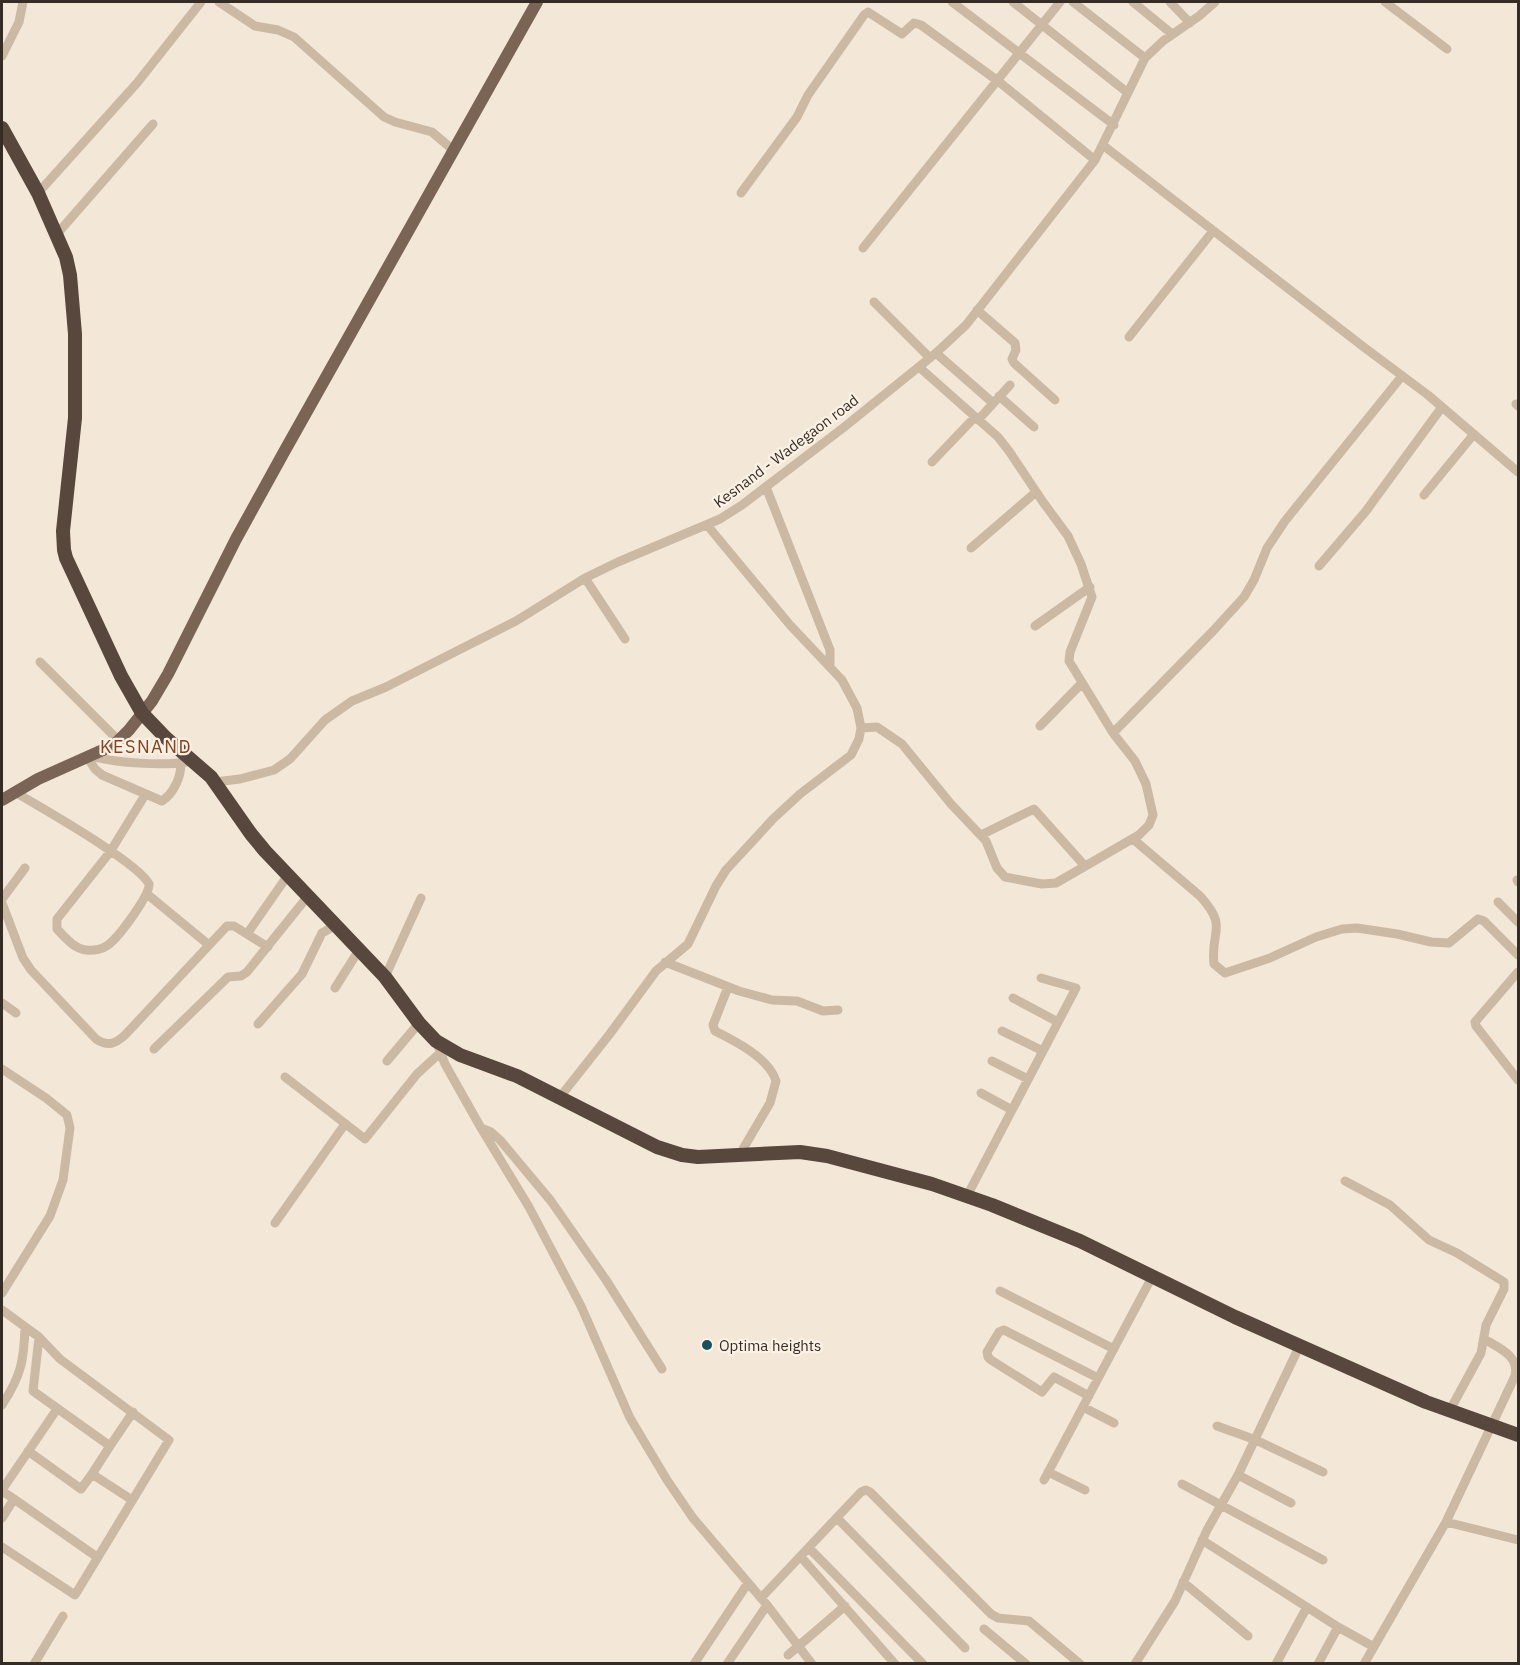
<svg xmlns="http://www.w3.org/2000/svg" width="1520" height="1665" viewBox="0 0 1520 1665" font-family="'IBM Plex Sans',sans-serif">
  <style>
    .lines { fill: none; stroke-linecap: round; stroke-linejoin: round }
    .minor { stroke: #ccb9a3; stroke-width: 9 }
    .major { stroke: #7a6455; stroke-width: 12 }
    .highway { stroke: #58473c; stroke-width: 14 }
    .poi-dot { fill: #18515b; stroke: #fbf2e5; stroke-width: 2 }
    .labels { text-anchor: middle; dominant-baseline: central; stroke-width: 4.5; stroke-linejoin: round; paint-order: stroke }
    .street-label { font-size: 15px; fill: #362c26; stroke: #fbf2e5 }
    .poi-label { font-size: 15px; fill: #362c26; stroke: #fbf2e5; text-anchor: start }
    .quarter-label { font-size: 18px; letter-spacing: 1.5px; fill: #8c3d19; stroke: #fbf2e5 }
  </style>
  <rect width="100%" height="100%" fill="#f3e8d8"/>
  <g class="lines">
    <path class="minor" d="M219,2L255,26L278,30L294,37L384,117L395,122L432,132L453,150
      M952,2L1114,125
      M1013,2L1128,93
      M1073,2L1145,58
      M1133,2L1172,34
      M1170,2L1190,23
      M1385,2L1447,49
      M2,56L19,22L23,2
      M1104,146L1365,348L1428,395L1518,472
      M38,193L137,83L201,2
      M741,193L797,117L808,95L864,15L868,12L902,34L914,23L921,25L998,81L1095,160
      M57,234L153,124
      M863,248L1060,2
      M874,302L930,358
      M977,310L1015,343L1016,350L1012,359L1014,363L1055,400
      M1129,337L1213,231
      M936,353L993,403
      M999,396L1034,427
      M1516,404L1518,406
      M978,420L1010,385
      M932,462L975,417
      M766,487L830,650V665
      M1424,495L1474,434
      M971,548L1036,492
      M1319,566L1366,511L1442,407
      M585,578L625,639
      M1035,626L1090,587
      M40,662L119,741
      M1040,726L1082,683
      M861,728L877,727L902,744L951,804L986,841L997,868L1005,877L1042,884L1056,883L1139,835L1149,825L1153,815L1146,784L1135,761L1113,733L1069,661L1070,652L1092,597L1081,564L1068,536L1043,502L1009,451L998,437L919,367
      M1113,733L1213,631L1244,597L1254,580L1267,548L1285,521L1402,376
      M91,756C115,763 163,766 187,762
      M87,757L95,769L102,775L162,801C174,793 181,777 181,763
      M215,782L240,779L274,770L290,759L325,720L352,701L386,687L516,621L585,578L618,562L720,519L742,505L843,428L936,353L966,325L1095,160L1145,58L1163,41L1199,16L1215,2
      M15,792C41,808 138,862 149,884C150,895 119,937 108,945C103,949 94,951 86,950C74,949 65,937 57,929V919L110,852L145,795
      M981,835L1034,809L1084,865
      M1133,839L1200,896C1229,928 1210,930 1214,964L1225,973L1270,958L1316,937L1342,929L1357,928L1397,934L1431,942L1449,943L1478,919L1484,921L1518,955
      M1517,880L1518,882
      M147,894L209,945
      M2,899L25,868
      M1498,902L1518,922
      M2,903L23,958L31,970L96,1039C108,1047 115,1044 125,1035L227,926H234L268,947
      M247,934L288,875
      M665,962L739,991L772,1000L797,1001L823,1011L838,1010
      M1518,972L1475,1022L1476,1026L1518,1080
      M385,977L421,898
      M728,987L713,1025L715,1031C735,1041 769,1058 776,1081L770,1103L740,1154
      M335,988L359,950
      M1013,998L1058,1022
      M2,1003L16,1013
      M258,1024L302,974L322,933L336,925
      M1002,1031L1043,1051
      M436,1041L445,1064L481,1128L529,1207L581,1306L630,1418L667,1480L693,1518L767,1605L812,1664
      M154,1049L228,977L241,976L247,972L308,896
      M387,1061L419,1023
      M992,1061L1028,1079
      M2,1069L46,1098L67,1115L70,1128L63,1180L50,1216L2,1293
      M285,1077L365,1139L417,1074L441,1052
      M981,1093L1012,1110
      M560,1097L609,1035L656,971L688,944L716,886L726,870L773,819L800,794L851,755L859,739L861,728L857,708L842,680L790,625L707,525
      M481,1128L491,1132L500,1140L551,1201L606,1280L662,1369
      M1345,1181L1390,1205L1429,1240L1457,1253L1504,1282V1289L1486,1325L1481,1353L1450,1410
      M967,1196L1076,988L1041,978
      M275,1223L345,1124
      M1000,1291L1114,1349
      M2,1310L39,1337L60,1359L169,1440L75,1595L2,1547
      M39,1337L33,1391L110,1446L92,1474
      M1089,1396L1054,1377L1042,1392L991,1360L988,1357L987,1352L999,1332L1004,1330L1098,1378
      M2,1405C21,1376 24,1361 25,1327
      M1083,1407L1114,1423
      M1217,1426L1256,1440L1323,1472
      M110,1446L133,1412
      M28,1451L81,1489L92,1474L132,1500
      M1048,1472L1085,1490
      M1238,1475L1291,1503
      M1044,1480L1152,1277
      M1182,1484L1323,1560
      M2,1490L57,1409
      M2,1491L14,1499L2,1518
      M14,1499L97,1557
      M837,1518L965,1648
      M1446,1522L1518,1540
      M1202,1540L1338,1627L1374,1647
      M809,1548L923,1664
      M801,1557L895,1664
      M1183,1582L1248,1636
      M761,1598L861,1492L866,1490L870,1492L991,1614L998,1618L1029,1621L1080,1664
      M984,1629L1026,1664
      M788,1655L845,1606
      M34,1664L63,1616
      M694,1664L748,1583
      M727,1664L767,1605
      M1135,1664L1175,1601L1207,1530L1238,1475L1300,1345
      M1276,1664L1307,1607
      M1318,1664L1338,1627
      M1364,1664L1446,1522L1515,1376C1520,1356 1499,1348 1484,1339"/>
    <path class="major" d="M2,800L38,779L114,745L129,730L152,701L168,674L236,539L284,452L537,2"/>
    <path class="highway" d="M2,128L38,193L66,257L70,275L75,334V418L63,531L64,550L66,558L121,676L142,713L166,738L211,777L251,834L265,851L385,977L419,1023L436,1041L460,1055L517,1076L657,1147L682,1155L698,1157L800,1152L827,1156L932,1184L992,1205L1080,1241L1235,1317L1426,1402L1518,1435"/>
  </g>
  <circle class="poi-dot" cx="707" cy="1345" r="6"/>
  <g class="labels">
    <g class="street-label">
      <text transform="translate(786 451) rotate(-37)">Kesnand - Wadegaon road</text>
    </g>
    <g class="poi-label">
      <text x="719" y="1345">Optima heights</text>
    </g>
    <g class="quarter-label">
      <text x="146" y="746">KESNAND</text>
    </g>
  </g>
  <rect width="1520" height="1665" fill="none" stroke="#362c26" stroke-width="6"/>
</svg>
